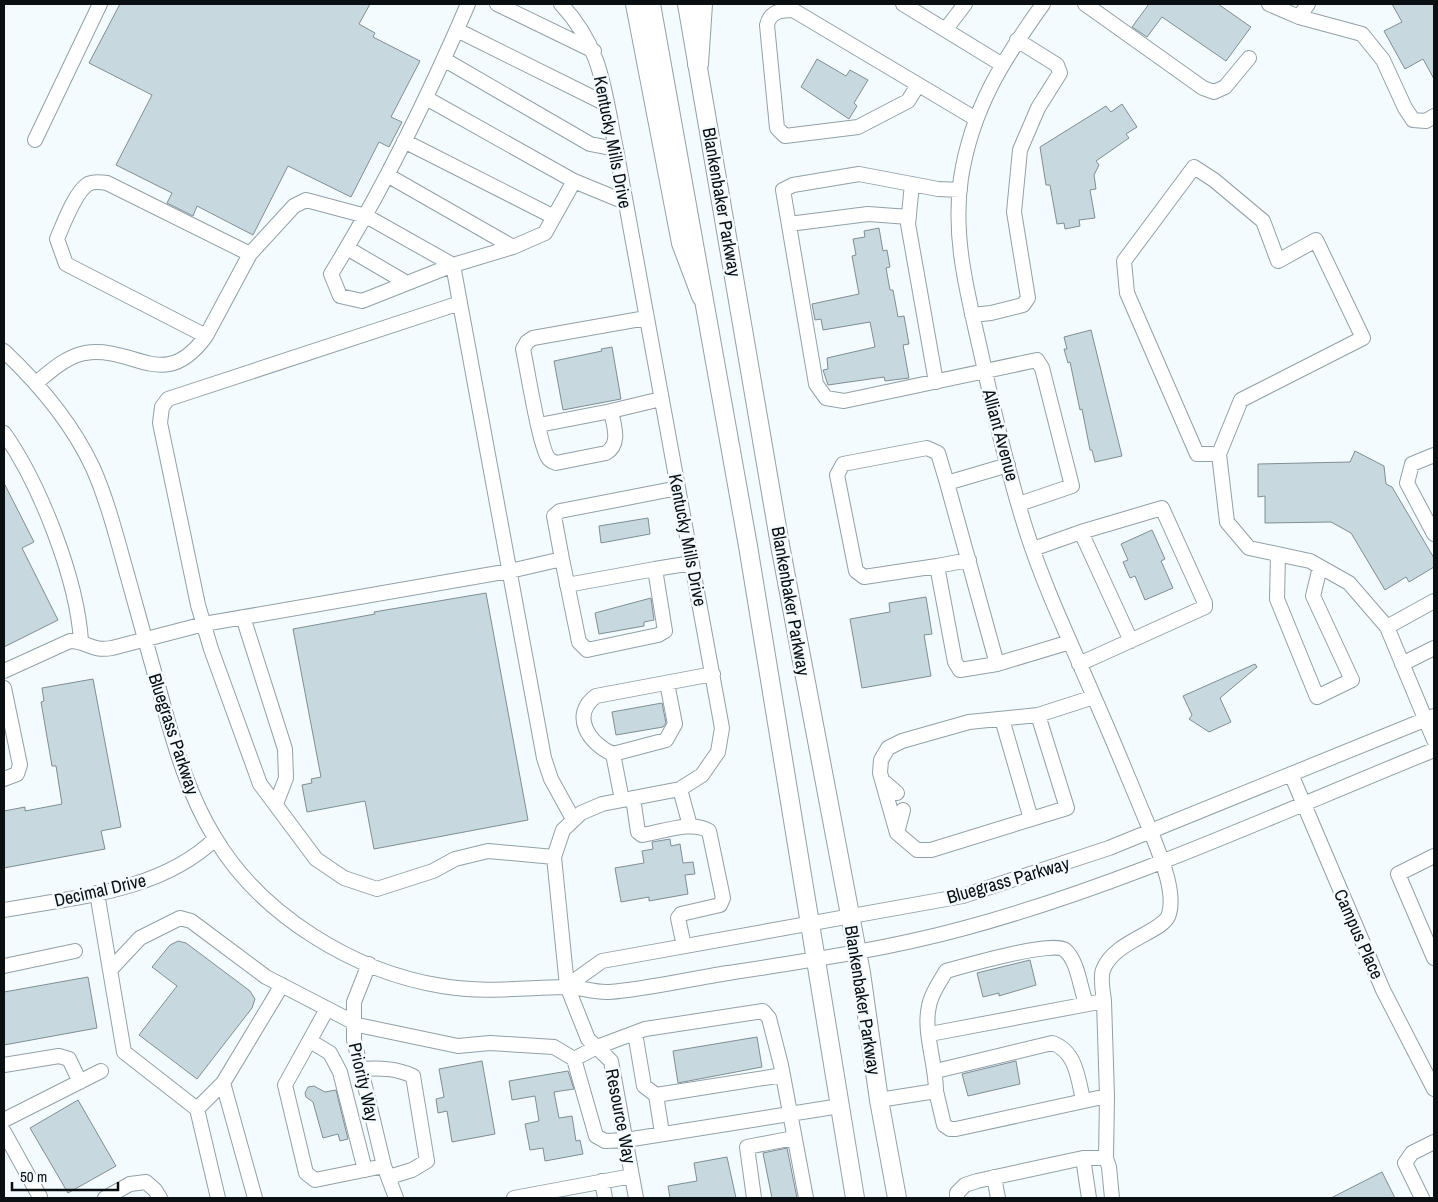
<svg xmlns="http://www.w3.org/2000/svg" width="1438" height="1202" viewBox="0 0 1438 1202" font-family="'Archivo Narrow',sans-serif">
  <style>
    .building { fill: #c7d8de; stroke: #7f8e95 }
    .lines { fill: none; stroke-linecap: round; stroke-linejoin: round }
    .minor-casing { stroke: #91a1a8; stroke-width: 16 }
    .major-casing { stroke: #91a1a8; stroke-width: 20 }
    .highway-casing { stroke: #91a1a8; stroke-width: 22 }
    .minor { stroke: #fff; stroke-width: 14 }
    .major { stroke: #fff; stroke-width: 18 }
    .highway { stroke: #fff; stroke-width: 20 }
    .labels { text-anchor: middle; dominant-baseline: central; stroke-width: 5; stroke-linejoin: round; paint-order: stroke }
    .street-label { font-size: 18px; fill: #0a1012; stroke: #f4fbfe }
  </style>
  <rect width="100%" height="100%" fill="#f4fbfe"/>
  <path class="building" d="M120,4H370L359,24L375,33L373,37L420,61L391,117L402,122L389,147L379,142L351,197L288,166L253,235L197,206L193,216L167,203L172,193L116,165L152,95L89,63Z
    M1149,4H1218L1251,27L1226,61L1162,17L1147,37L1132,27Z
    M1392,4H1434V79L1423,59L1405,69L1384,31L1402,22Z
    M817,59L846,76L850,70L868,80L854,103L857,106L849,119L801,87Z
    M1122,104L1137,127L1126,134L1129,138L1096,161L1099,165L1094,175L1096,189L1090,190L1095,218L1079,220L1080,226L1065,229L1064,223L1057,224L1050,185H1046L1040,147L1106,106L1111,112Z
    M879,228L883,251L887,250L890,267L886,268L890,290H893L898,317L904,316L909,344L903,345L909,378L885,381L884,377L828,385L823,370L828,369L827,358L875,347L870,322L823,330L821,319L815,320L812,304L859,294L852,256L856,255L853,239L865,237L864,231Z
    M1091,330L1122,456L1095,462L1092,450H1090L1082,409L1080,410L1070,362L1068,363L1064,349H1067L1064,337Z
    M612,347L621,399L563,410L554,361L602,351L601,349Z
    M1355,451L1384,466L1386,484L1392,487L1434,558V567L1409,582L1406,577L1385,590L1351,533L1331,522L1265,523V496L1258,497V464L1350,462Z
    M4,483L34,542L22,548L58,620L4,647Z
    M648,518L650,534L601,543L599,526Z
    M1152,530L1165,559L1161,561L1173,588L1145,600L1135,576L1130,578L1123,562L1128,560L1121,544Z
    M486,593L528,820L374,849L365,801L307,812L302,785L312,783L311,779L321,777L293,629L375,614L374,612Z
    M926,597L932,634L924,635L931,676L862,688L850,619L890,612L889,603Z
    M651,598L654,620L644,622V626L599,634L595,613Z
    M1255,664L1257,667L1220,698L1231,722L1209,732L1189,719L1192,715L1183,696Z
    M93,679L121,827L101,831L105,849L4,868V811L25,807V811L62,804L56,766H52L41,702L44,701L42,688Z
    M662,703L666,723L663,727L616,735L612,712Z
    M670,839L671,846L680,844L683,863L693,862L695,874L685,875L688,894L649,901V897L621,902L615,868L644,863L642,851L653,849L652,842Z
    M178,941L186,943L250,991L255,999L252,1008L197,1079L139,1035L177,986L152,967L170,945Z
    M1030,960L1036,985L999,996V993L983,997L977,973Z
    M88,977L97,1028L4,1045V992Z
    M757,1037L762,1067L678,1083L673,1051Z
    M482,1061L495,1134L452,1142L447,1111L438,1113L436,1099L444,1097L439,1069Z
    M1016,1061L1020,1084L968,1096L962,1074Z
    M568,1071L574,1089L554,1092L559,1118L572,1116L576,1141L580,1140L583,1154L545,1161L543,1148L530,1150L525,1124L539,1121L535,1096L512,1100L509,1081Z
    M314,1086L325,1092L336,1090L348,1139L340,1141L338,1134L323,1138L313,1102L306,1097L305,1093L308,1087Z
    M78,1100L116,1166L68,1193L30,1128Z
    M787,1148L797,1198H772L763,1153Z
    M727,1157L736,1198H670L668,1186L697,1181L694,1163Z
    M1382,1172L1395,1198H1331Z"/>
  <g class="lines">
    <g class="minor-casing">
      <path id="minor" d="M497,4L594,51
        M561,4C603,49 604,91 616,149L722,728L718,752L702,775L680,789L602,804L581,813L563,830L554,857L567,986L588,1039L611,1061L636,1198
        M903,4L1001,64
        M1043,4C1003,60 972,108 961,178C952,238 968,295 981,353C994,413 1008,474 1027,533C1045,589 1071,643 1094,697C1114,742 1132,787 1151,832C1159,853 1176,891 1169,914C1165,932 1114,940 1103,970C1100,978 1103,992 1104,1001
        M1085,4L1203,88L1214,92L1225,87L1249,58
        M1269,4L1299,17L1362,34L1383,60L1405,108L1413,120L1426,121L1434,116
        M1299,17L1308,4
        M946,29L965,4
        M457,30L606,104
        M445,60L590,144L616,149
        M918,85L908,101L858,127L785,136L777,128L767,25C770,12 780,10 793,10L976,119
        M426,98L574,181
        M35,140L100,4
        M404,141L554,217
        M387,175L513,247
        M912,184L908,224L936,382
        M960,190L938,189L859,174L793,185L783,190L816,384L826,398L844,401L1037,360L1042,368L1072,486L1019,504
        M789,224L868,214L909,217
        M347,248L405,282
        M250,254L294,206L306,200L366,216L453,265L513,247L545,233L574,181L625,202
        M460,303L453,265L362,301L340,296L331,274C384,188 428,97 468,4
        M972,315L991,313L1023,305L1028,298L1014,212L1020,150L1038,108L1060,73L1057,65L1017,40
        M4,351C40,385 72,423 93,468C108,502 117,539 127,574C139,616 150,658 162,700C175,748 189,796 215,838C261,915 354,972 442,986C483,993 522,988 563,987C578,986 593,993 609,992C648,989 689,979 728,973C807,961 888,949 965,928C1127,884 1280,812 1434,750
        M36,383C51,371 65,357 85,353C135,345 164,394 206,336L66,264L57,239C63,225 75,192 88,184C94,181 101,182 107,183L250,254L206,336
        M611,411L661,399
        M539,425L611,411C614,426 621,444 606,453L556,463C553,462 551,461 549,459C540,450 527,367 523,349L527,342L533,338L646,318
        M4,433C40,484 77,579 81,641
        M1219,454H1197L1127,293L1124,261L1194,167L1214,180L1263,221L1278,261L1316,240L1363,338L1241,400L1219,454L1227,522L1249,548L1310,561L1349,583L1387,627L1434,740
        M1434,455L1412,464L1407,483L1434,534
        M947,483L938,453L927,448L843,464L837,475L856,571L864,577L937,566L955,662L960,670L997,664L947,483L1008,465
        M1081,532L1131,641
        M1033,549L1081,532L1162,508L1205,603V607L1079,664
        M1278,554L1277,599L1317,697L1352,680L1313,596L1320,567
        M562,559L579,642L587,650L658,635L665,631L655,569L692,563
        M937,566L969,560
        M567,585L655,569
        M243,617L285,749L286,778L276,804
        M1387,627L1434,601
        M997,664L1070,642
        M1402,664L1434,648
        M4,671L70,641C88,641 91,652 112,648L204,624L510,571L562,559L554,516L560,511L678,488
        M667,683L675,724L666,740L613,754C589,744 570,715 596,696L713,674
        M4,688L20,765L17,774L4,779
        M1038,715L1067,808L931,850H917L897,833L880,773L881,760L888,748L902,741L969,722L1038,715L1094,697
        M1002,719L1031,819
        M613,754L622,800
        M1291,774L1383,990L1434,1089
        M882,780L897,793
        M680,789L690,826
        M633,798L638,832L642,835C662,832 692,820 709,831L723,898L720,905L681,914L678,918L684,946
        M897,833L903,810
        M1434,856L1398,874L1434,958
        M554,857L488,851L455,859L433,871L377,889L344,878L316,859L260,784L211,649L198,605L160,423L162,407L168,399L460,303L544,758L551,779L573,819
        M97,893L110,970
        M4,910C75,897 160,892 215,839
        M369,964L354,1002V1040L384,1166L396,1198
        M4,966L75,951
        M567,986L602,961L963,896L1109,848L1434,716
        M327,1009L285,1085L306,1173L315,1180L384,1166
        M353,1024L458,1046L490,1043L554,1047L574,1059L596,1136L605,1141L626,1140L840,1106
        M635,1033L644,1086L656,1095L783,1075
        M930,1034L1104,1001L1107,1096
        M310,1041L330,1053L340,1072L365,1170
        M574,1059L597,1047L645,1029L763,1011L769,1018L781,1065L806,1198
        M4,1065L59,1056L69,1059L80,1082
        M361,1069C380,1068 396,1068 413,1076L427,1161L412,1170L389,1177
        M936,1071L1052,1043C1076,1051 1078,1078 1083,1100
        M936,1091C936,1063 923,1032 929,1006C931,993 940,982 946,971C964,966 1053,940 1065,950C1078,961 1080,988 1086,1003
        M656,1095L662,1133
        M879,1100L936,1091L944,1125L950,1129H956L1107,1096L1106,1158L1109,1167L1112,1198
        M197,1109L223,1083
        M4,1120L101,1071
        M4,1132L40,1197
        M1083,1158L1089,1198
        M994,1177L998,1198
        M602,1181L605,1198
        M105,1198L130,1184L146,1182L155,1190L160,1198
        M218,1198L197,1109L124,1052L110,970L140,938L180,918L191,921L266,977L353,1022
        M255,1198L223,1083L282,985
        M514,1198L632,1176
        M754,1198L747,1147L794,1138
        M957,1198V1193L965,1185L977,1181L1083,1158H1106
        M1422,1198L1405,1163L1412,1153L1434,1142"/>
    </g>
    <g class="major-casing">
      <path id="major" d="M651,4L748,546L855,1198
        M687,4L780,545L861,973L879,1100L897,1198"/>
    </g>
    <g class="highway-casing">
      <path id="highway" d="M636,4L682,243L702,296
        M698,64L702,4"/>
    </g>
    <use href="#minor" class="minor"/>
    <use href="#major" class="major"/>
    <use href="#highway" class="highway"/>
  </g>
  <g class="labels">
    <g class="street-label">
      <text transform="translate(613 142) rotate(79)">Kentucky Mills Drive</text>
      <text transform="translate(722 202) rotate(80)">Blankenbaker Parkway</text>
      <text transform="translate(1001 435) rotate(75)">Alliant Avenue</text>
      <text transform="translate(688 540) rotate(79)">Kentucky Mills Drive</text>
      <text transform="translate(791 601) rotate(80)">Blankenbaker Parkway</text>
      <text transform="translate(174 734) rotate(72)">Bluegrass Parkway</text>
      <text transform="translate(1008 880) rotate(-16)">Bluegrass Parkway</text>
      <text transform="translate(100 890) rotate(-13)">Decimal Drive</text>
      <text transform="translate(1359 934) rotate(66)">Campus Place</text>
      <text transform="translate(863 1000) rotate(81)">Blankenbaker Parkway</text>
      <text transform="translate(364 1082) rotate(77)">Priority Way</text>
      <text transform="translate(621 1116) rotate(79)">Resource Way</text>
    </g>
  </g>
  <rect width="1438" height="1202" fill="none" stroke="#0a1012" stroke-width="10"/>
  <path d="M12 1182v8h106v-8" fill="none" stroke="#0a1012" stroke-width="2.5"/>
  <text x="20" y="1182" font-size="15" fill="#0a1012" stroke="#f4fbfe" stroke-width="4" paint-order="stroke">50 m</text>
</svg>
